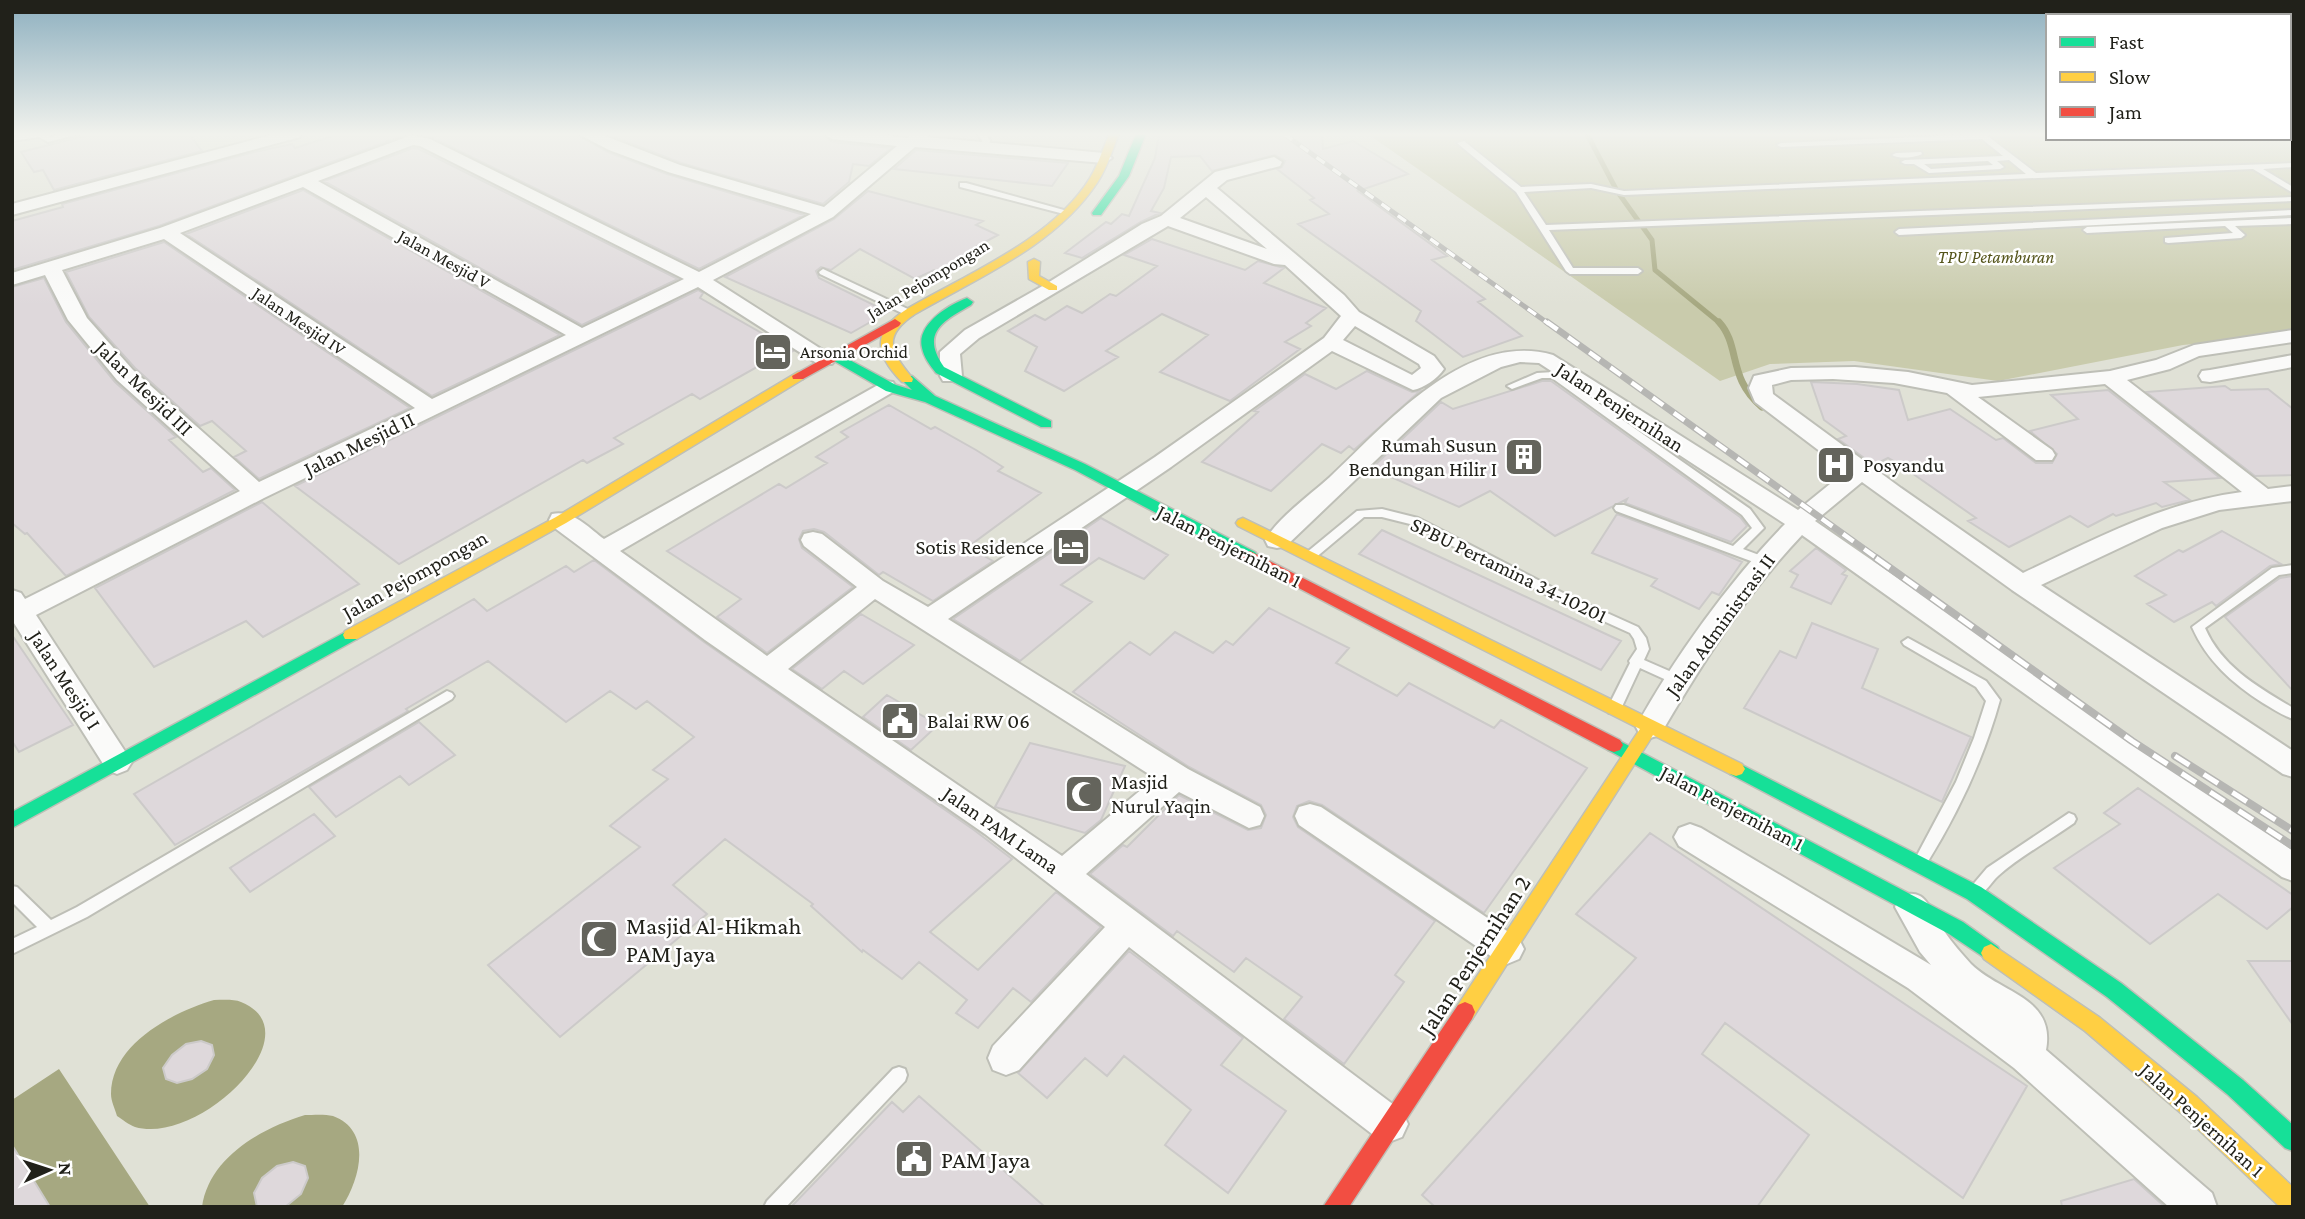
<svg xmlns="http://www.w3.org/2000/svg" width="2305" height="1219" viewBox="0 0 2305 1219" font-family="'Crimson Pro',serif">
  <style>
    .green { fill: #c9cbac }
    .water { fill: #a6a881 }
    .lines { fill: none; stroke-linecap: round; stroke-linejoin: round }
    .stream-far1 { stroke: #a6a881; stroke-width: 5 }
    .stream { stroke: #a6a881; stroke-width: 7 }
    .building { fill: #ded8db; stroke: #cccac9; stroke-width: 2 }
    .lane-casing { stroke: #bebfb7; stroke-width: 4 }
    .street-casing { stroke: #bebfb7; stroke-width: 4 }
    .fast-casing { stroke: #bebfb7; stroke-width: 3 }
    .slow-casing { stroke: #bebfb7; stroke-width: 3 }
    .jam-casing { stroke: #bebfb7; stroke-width: 3 }
    .lane { fill: #fafaf9; fill-rule: evenodd }
    .street { fill: #fafaf9; fill-rule: evenodd }
    .fast { fill: #16e098; fill-rule: evenodd }
    .slow { fill: #ffcf43; fill-rule: evenodd }
    .jam { fill: #f24e42; fill-rule: evenodd }
    .rail-far2-casing { stroke: #b6b6b3; stroke-width: 5 }
    .rail-far1-casing { stroke: #b6b6b3; stroke-width: 7 }
    .rail-casing { stroke: #b6b6b3; stroke-width: 8 }
    .rail-far2 { stroke: #fff; stroke-width: 3.5; stroke-dasharray: 10; stroke-linecap: butt }
    .rail-far1 { stroke: #fff; stroke-width: 4.5; stroke-dasharray: 13; stroke-linecap: butt }
    .rail { stroke: #fff; stroke-width: 5; stroke-dasharray: 17; stroke-linecap: butt }
    .labels { text-anchor: middle; dominant-baseline: central; stroke-width: 5; stroke-linejoin: round; paint-order: stroke }
    .far-park-label { font-size: 18px; font-style: italic; fill: #54541a; stroke: #fff }
    .far-street-label { font-size: 18px; fill: #21211a; stroke: #fff }
    .far-poi-label { font-size: 18px; fill: #21211a; stroke: #fff; text-anchor: start }
    .street-label { font-size: 21px; fill: #21211a; stroke: #fff }
    .poi-label { font-size: 21px; fill: #21211a; stroke: #fff; text-anchor: start }
    .near-poi-label { font-size: 24px; fill: #21211a; stroke: #fff; text-anchor: start }
    .near-street-label { font-size: 24px; fill: #21211a; stroke: #fff }
  </style>
  <rect width="100%" height="100%" fill="#e0e1d6"/>
  <path class="green" d="M1368,134H2048V138H2289V134H2293V334L2183,345L1998,381L1854,361L1770,364L1720,381Z"/>
  <path class="water" d="M214,1000C223,1000 234,999 241,1002C316,1032 199,1146 135,1127C129,1125 122,1119 117,1116C115,1109 111,1101 111,1094C111,1044 173,1012 214,1000Z
    M59,1069L150,1207H49L12,1146V1100Z
    M305,1115C313,1115 325,1114 333,1116C373,1131 360,1179 342,1207H202C209,1157 262,1128 305,1115Z"/>
  <g class="lines">
    <path class="stream-far1" d="M1587,134L1617,191L1652,240L1655,270L1721,324"/>
    <path class="stream" d="M1719,322C1741,346 1727,378 1762,407"/>
  </g>
  <path class="building" d="M93,134H189L202,151L54,190L43,170L34,172L21,152Z
    M339,134H407L159,226L12,270V221L63,207L62,204L254,152L292,144L295,148Z
    M420,134H576L608,152L667,174L804,215L699,269L431,137Z
    M607,134H821L832,142L891,148L869,166L853,164L849,182L823,204L681,163Z
    M1159,134H1322L1323,149L1353,141L1408,174L1358,191L1447,256L1432,260L1485,299L1478,302L1522,336L1463,357L1416,321L1421,311L1298,224L1329,214L1310,200L1314,198L1277,169L1282,167L1285,161L1275,155L1212,171L1200,156L1171,157L1164,188L1151,211L1160,213L1141,222L1082,258L1065,253L1106,222L1111,224L1122,214L1129,216L1155,158Z
    M413,148L419,149L678,279L582,325L324,181Z
    M916,150L1068,163L1052,186L894,169Z
    M303,190L560,335L432,396L186,234Z
    M868,191L983,221L976,225L998,235L972,249L980,253L942,274L934,270L915,279L860,249L831,270L821,267L816,271L819,278L888,312L851,333L725,277L834,219Z
    M1152,239L1245,270L1258,261L1284,268L1264,283L1326,308L1306,323L1311,326L1285,342L1300,349L1230,401L1160,372L1208,335L1162,314L1106,351L1118,357L1064,391L1025,371L1037,347L1008,331L1035,315L1045,320L1067,306L1082,313L1110,294L1116,296L1157,266L1124,255Z
    M164,242L410,408L259,479L234,457L246,451L212,421L200,426L135,368L89,317L66,272Z
    M44,278L66,322L115,382L176,437L169,440L203,472L211,468L235,490L66,576L27,533L25,534L12,523V287Z
    M698,290L703,293L700,298L793,351L767,365L764,363L700,399L692,394L614,438L623,444L587,463L583,460L399,564L295,486Z
    M1367,371L1412,392L1420,391L1354,450L1349,446L1341,453L1322,444L1271,491L1202,462L1258,412L1254,411L1305,374L1336,389Z
    M1542,381H1551L1740,517L1747,526L1731,542L1625,503L1627,499L1555,536L1490,491L1459,507L1384,474L1374,466L1441,402L1453,409Z
    M1811,382L1857,384L1899,390L1908,420L1950,409L1996,440L2003,438L2036,463H2052L2057,454L2030,431L2078,419L2051,395L2108,390L2220,478L2164,482L2190,500L2162,507L2156,503L2116,516L2113,514L2088,527L2070,516L2009,547L1968,521L1976,518L1899,464L1888,458L1874,465L1838,439L1846,436L1824,420Z
    M2225,386L2231,390L2268,389L2293,409V475L2255,476L2146,392Z
    M889,405L931,429L935,427L976,450L1003,467L998,471L1041,493L968,547L993,561L933,601L883,572L879,575L824,532L814,529L803,531L799,539L802,548L853,587L767,653L717,617L741,599L667,551L779,484L786,488L827,463L816,457L848,437L841,432Z
    M262,502L359,584L263,637L246,621L154,667L95,588Z
    M1617,514L1721,553L1742,562L1719,595L1712,592L1699,609L1651,586L1657,579L1592,553Z
    M1101,518L1168,555L1144,579L1099,558L1061,585L1092,602L1020,661L953,619Z
    M1382,530L1621,641L1601,670L1359,554Z
    M2222,531L2281,564L2270,566L2216,606L2212,602L2174,622L2147,604L2166,595L2135,576L2179,550L2183,552Z
    M1816,548L1846,570L1842,574L1847,576L1831,604L1791,587L1798,575L1790,571Z
    M594,560L704,642L974,830L1012,859L930,932L978,970L1056,892L1101,927L1031,1002L1013,988L978,1028L956,1013L967,1000L919,962L902,979L863,950L862,952L811,906L813,904L725,839L673,885L707,914L560,1037L488,965L640,847L610,826L668,779L653,770L694,737L647,701L636,709L610,691L566,722L488,661L406,709L408,711L175,845L134,794L474,599L487,611L566,566L574,572Z
    M2293,576V691L2225,617L2280,578Z
    M1269,608L1349,648L1336,663L1397,696L1409,683L1494,728L1501,720L1587,768L1484,913L1322,805L1309,801L1297,806L1293,817L1298,827L1435,921L1395,975L1404,982L1344,1064L1284,1019L1302,997L1246,958L1234,972L1177,931L1173,936L1090,874L1123,845L1127,847L1179,795L1248,830L1261,828L1266,815L1261,805L1189,767L1073,692L1130,642L1150,655L1175,632L1213,653L1226,641L1233,645Z
    M861,614L914,645L863,684L844,671L822,689L792,669Z
    M1812,623L1878,649L1862,688L1971,737L1942,802L1744,708L1780,651L1796,658Z
    M12,635L73,725L19,752L12,741Z
    M887,695L938,725L911,750L863,717Z
    M419,722L455,755L409,785L400,776L336,817L309,787Z
    M1030,743L1125,766L1101,820L1085,833L995,807Z
    M2138,788L2293,895V907L2267,929L2218,894L2150,944L2054,868L2120,824L2104,813Z
    M314,814L335,836L250,892L230,868Z
    M1650,833L2027,1086L1963,1198L1725,1023L1702,1054L1809,1135L1757,1207H1435L1422,1195L1636,958L1576,914Z
    M1129,951L1243,1038L1221,1065L1286,1111L1228,1193L1165,1145L1191,1110L1124,1056L1107,1076L1085,1058L1047,1098L1018,1073Z
    M2248,961H2293V1025Z
    M201,1041L212,1045L214,1055L207,1069L192,1079L177,1083L166,1079L163,1068L172,1055L186,1044Z
    M919,1096L1045,1207H791L892,1102L903,1112Z
    M12,1145L50,1207H12Z
    M293,1162L305,1166L308,1178L301,1194L285,1207H257L254,1193L262,1178L277,1166Z
    M2134,1179L2165,1207H2062L2061,1201Z"/>
  <g class="lines">
    <g class="lane-casing">
      <path id="lane" d="M27,134H46L50,137L64,134H79L48,142L39,137L12,141V137Z
        M977,134H985L990,140L989,149H983L982,140Z
        M1985,134L2036,173L2293,163V167L2263,169L2293,187V193L2253,169L1624,195L1591,188L1524,192L1546,225L2293,197V201L1549,230L1573,268H1638L1642,271L1638,274H1570L1566,271L1516,192L1457,143L1464,141L1521,187L1591,184L1624,191L2026,174L2009,160L1997,161L2004,167L2000,169L1929,173L1914,164H1905L1901,162L1905,160L2003,156L1982,139L1781,147L1777,145L1781,143ZM1988,161L1993,165L1931,169L1924,164Z
        M1921,152L1922,154C1915,158 1899,159 1892,155L1896,153Z
        M960,183H966L1071,212L1064,214L960,187Z
        M2293,210V215L1899,235L1895,232L1899,229Z
        M2293,218V224L2235,226L2245,235L2241,238L2168,243L2165,242V238L2233,233L2225,226L2087,233L2083,230L2087,227Z
        M823,269L912,311L914,313L912,315H906L820,274L819,272Z
        M1554,372L1750,509L1764,528L1743,549L1767,558L1769,561L1767,564H1759L1616,511L1614,508L1616,505H1624L1733,546L1752,528L1742,515L1552,378H1542L1512,389L1507,386L1537,373Z
        M1382,509L1418,518L1565,594L1638,627L1646,638L1649,649L1644,660L1683,677L1684,680L1683,683H1673L1640,668L1619,713H1609L1607,709L1630,663L1629,661L1637,649L1634,639L1630,633L1557,600L1410,524L1382,517H1364L1314,559H1306L1304,556L1306,553L1357,511Z
        M2293,565V573L2279,575L2205,628C2222,667 2258,687 2293,708V719C2282,715 2273,709 2263,703C2232,683 2207,661 2192,627L2272,568Z
        M1908,638L1986,681L2000,700C1984,758 1958,813 1927,863L1922,865L1917,863L1915,859L1956,782L1974,738L1986,701L1976,687L1904,645L1902,642Z
        M447,691L452,693L454,696L452,699L87,917L12,954V939L37,927L12,902V886L17,887L51,920L77,907Z
        M2069,813L2074,815L2076,819L2074,823C2050,840 2019,857 1998,876C1989,884 1985,897 1973,893L1970,888L1987,868Z
        M899,1067L905,1069L907,1075L905,1081L786,1207H764L767,1201L893,1069Z"/>
    </g>
    <g class="street-casing">
      <path id="street" d="M275,134H302L300,137L12,215V204Z
        M578,134H600L680,165L824,207L897,146L832,139L824,134H876L907,138L911,134H929L927,137L1104,153L1112,158L1104,163L915,147L833,217L713,280L832,356L835,360L832,364H818L698,287L264,498L36,615L132,762L127,770L117,774L107,770L12,620V590L21,593L25,599L240,491L117,380L68,320L45,275L12,285V273L160,228L412,135L430,139L699,272L811,214L668,172L609,150ZM413,145L420,146L684,279L582,328L318,181ZM303,187L566,335L432,399L180,233ZM164,239L415,408L259,482L133,370L87,318L62,270Z
        M1274,157L1282,162L1280,166L1227,180L1217,188L1344,295L1359,312L1434,356L1444,369C1437,379 1424,388 1413,390L1332,351L1171,467L948,619L1188,769L1260,807L1264,816L1260,825L1249,828L1179,792L1086,874L1402,1111L1408,1124L1402,1137L1389,1142L1376,1137L1129,947L1019,1070L1006,1075L993,1070L988,1058L993,1046L1105,927L985,834L705,640L552,526L549,520L552,514C572,509 589,528 604,539L885,381L893,382L896,387L893,392L620,551L767,656L857,587L804,546L801,540L804,534L813,532L822,534L883,581L928,607L1155,457L1324,338L1341,316L1285,265L1274,264L1168,226L979,338L960,354L962,376L959,381H943L940,376V352L965,330L1046,284L1142,224L1161,216L1215,172ZM1206,197L1267,249L1180,218ZM1355,326L1419,364L1421,368L1412,375L1343,340ZM875,599L1155,778L1062,856L788,669Z
        M2293,330V342L2199,356L2170,369L2127,380L2268,489L2293,486V501L2219,510L2162,528L2041,585L2293,751V777L2283,774L2012,590L1862,482L1815,521L2293,851V881L2282,877L1802,535C1746,594 1701,665 1660,735L1650,738L1640,735L1636,727C1673,659 1731,579 1785,524L1539,363L1520,362L1501,367L1441,398L1286,546L1277,548L1268,546L1265,540C1280,516 1309,496 1330,477C1387,424 1466,330 1553,355L1798,510L1846,471L1755,402L1749,388L1754,376L1791,368L1855,367L1908,372L1972,385L2110,371L2156,360L2194,345ZM1833,379L1894,383L1947,393L2036,460H2052L2055,455L2052,450L1978,397L2105,384L2242,492C2163,502 2094,540 2023,573L1901,488L1773,394L1772,385L1791,380Z
        M2293,355V367L2210,382L2202,381L2199,376L2202,371L2210,370Z
        M1310,804L1321,807L1519,939L1524,949L1519,959L1507,964L1495,959L1299,825L1295,816L1299,807Z
        M1690,824L1701,828L1931,965L1920,952L1895,907L1899,897C1907,894 1912,892 1920,896C1930,902 1936,921 1944,931C1952,943 1962,954 1971,964C2000,993 2056,997 2046,1050L2212,1193L2217,1207H2169L2014,1068L1908,988L1679,846L1674,837L1679,828Z"/>
    </g>
    <g class="fast-casing">
      <path id="fast" d="M1136,134H1146L1129,176L1101,215H1093L1092,213L1119,176Z
        M967,298L973,302L971,305C943,321 920,333 944,367L1051,421V427H1041L936,373C930,365 924,358 922,348C916,325 948,305 967,298Z
        M833,351L896,385L912,390L901,379L902,376H912L935,396L1085,464L1255,552L1258,556L1250,561L1245,560L1075,470L925,402L886,391L829,358V352Z
        M351,629L357,631L359,635L357,639L12,828V812Z
        M1614,738L1963,922L1998,947L2001,953L1998,959L1991,962L1949,934L1608,750L1605,745L1608,740Z
        M1736,762L1981,887L2121,983L2243,1080L2293,1125V1151L2285,1148L2227,1094L2107,997L1967,899L1730,774L1727,769L1730,764Z"/>
    </g>
    <g class="slow-casing">
      <path id="slow" d="M1109,134H1119C1112,151 1107,168 1097,183C1055,246 979,277 915,314C880,337 892,353 913,379L912,382H902C874,354 872,331 907,309C967,274 1053,239 1090,178C1098,165 1103,149 1109,134Z
        M1034,259L1040,262L1039,276L1057,286V290H1049L1029,279L1028,262Z
        M798,372L803,373V379L566,523L357,639H345L343,635L345,631L556,517Z
        M1243,518L1742,764L1745,769L1742,774L1736,776L1730,774L1653,735L1472,1019L1465,1022L1458,1019L1455,1012L1458,1005L1640,729L1238,526L1236,523L1238,520Z
        M1991,944L2099,1017L2197,1097L2293,1187V1207H2280L2181,1113L2085,1031L1984,959L1981,953L1984,947Z"/>
    </g>
    <g class="jam-casing">
      <path id="jam" d="M895,319L901,323L899,326L803,379H793L792,376Z
        M1250,551L1620,740L1623,745L1620,750L1614,752L1608,750L1245,560L1242,556Z
        M1465,1002L1472,1005L1475,1012L1472,1019L1349,1207H1323L1458,1005Z"/>
    </g>
    <use href="#lane" class="lane"/>
    <use href="#street" class="street"/>
    <use href="#fast" class="fast"/>
    <use href="#slow" class="slow"/>
    <use href="#jam" class="jam"/>
    <g class="rail-far2-casing">
      <path id="rail-far2" d="M1284,134L1549,324"/>
    </g>
    <g class="rail-far1-casing">
      <path id="rail-far1" d="M1547,322L1878,559"/>
    </g>
    <g class="rail-casing">
      <path id="rail" d="M1876,558L2132,741L2293,846
        M2175,756L2293,831"/>
    </g>
    <use href="#rail-far2" class="rail-far2"/>
    <use href="#rail-far1" class="rail-far1"/>
    <use href="#rail" class="rail"/>
  </g>
  <linearGradient id="sky" x2="0" y2="1"><stop stop-color="#8dafbf"/><stop offset="0.44" stop-color="#f1f2ed"/><stop offset="1" stop-color="#f1f2ed" stop-opacity="0"/></linearGradient>
  <rect width="2305" height="305" fill="url(#sky)"/>
  <defs>
    <g id="hotel-square" transform="scale(2.0125)"><rect x="-9" y="-9" width="18" height="18" rx="4" fill="#64645c" stroke="#fff"/><path d="M-6-4.5h1.5V1H6V5H4.5V3h-9V5H-6ZM-4 0a1.8 1.8 0 1 1 3.6 0ZM.5 0V-2.5h3Q6-2.5 6 0Z" fill="#fff"/></g>
    <g id="building-square" transform="scale(2.0125)"><rect x="-9" y="-9" width="18" height="18" rx="4" fill="#64645c" stroke="#fff"/><path d="M-4-6H4V6H1V3H-1V6H-4ZM-2.5-4.3h1.7v1.8h-1.7ZM.8-4.3h1.7v1.8H.8ZM-2.5-1h1.7V.8h-1.7ZM.8-1h1.7V.8H.8Z" fill="#fff"/></g>
    <g id="hospital-square" transform="scale(2.0125)"><rect x="-9" y="-9" width="18" height="18" rx="4" fill="#64645c" stroke="#fff"/><path d="M-5-5h3v3.5h4V-5h3V5h-3V1.5h-4V5h-3Z" fill="#fff"/></g>
    <g id="civic-square" transform="scale(2.0125)"><rect x="-9" y="-9" width="18" height="18" rx="4" fill="#64645c" stroke="#fff"/><path d="M-.6-6.5H3V-4.5H.6V-3L4-1V1h2V6H-6V1h2V-1L-.6-3ZM-1.2 2.5V6h2.4V2.5Z" fill="#fff"/></g>
    <g id="mosque-square" transform="scale(2.0125)"><rect x="-9" y="-9" width="18" height="18" rx="4" fill="#64645c" stroke="#fff"/><path d="M3.5-4.9A6 6 0 1 0 3.5 4.9A5 5 0 1 1 3.5-4.9Z" fill="#fff"/></g>
  </defs>
  <g fill-rule="evenodd">
    <use href="#hotel-square" x="773" y="352"/>
    <use href="#building-square" x="1524" y="457"/>
    <use href="#hospital-square" x="1836" y="465"/>
    <use href="#hotel-square" x="1071" y="547"/>
    <use href="#civic-square" x="900" y="721"/>
    <use href="#mosque-square" x="1084" y="794"/>
    <use href="#mosque-square" x="599" y="939"/>
    <use href="#civic-square" x="914" y="1159"/>
  </g>
  <g class="labels">
    <g class="far-park-label">
      <text x="1996" y="257">TPU Petamburan</text>
    </g>
    <g class="far-street-label">
      <text transform="translate(444 259) rotate(29)">Jalan Mesjid V</text>
      <text transform="translate(928 279) rotate(-31)">Jalan Pejompongan</text>
      <text transform="translate(299 321) rotate(34)">Jalan Mesjid IV</text>
    </g>
    <g class="far-poi-label">
      <text x="800" y="352">Arsonia Orchid</text>
    </g>
    <g class="street-label">
      <text transform="translate(144 388) rotate(44)">Jalan Mesjid III</text>
      <text transform="translate(1620 407) rotate(33)">Jalan Penjernihan</text>
      <text transform="translate(359 444) rotate(-26)">Jalan Mesjid II</text>
      <text transform="translate(1229 546) rotate(27)">Jalan Penjernihan 1</text>
      <text transform="translate(1509 570) rotate(26)">SPBU Pertamina 34-10201</text>
      <text transform="translate(415 575) rotate(-29)">Jalan Pejompongan</text>
      <text transform="translate(1720 625) rotate(-54)">Jalan Administrasi II</text>
      <text transform="translate(65 680) rotate(57)">Jalan Mesjid I</text>
      <text transform="translate(1732 808) rotate(28)">Jalan Penjernihan 1</text>
      <text transform="translate(1001 830) rotate(35)">Jalan PAM Lama</text>
      <text transform="translate(2202 1120) rotate(42)">Jalan Penjernihan 1</text>
    </g>
    <g class="poi-label">
      <text x="1497" y="445" text-anchor="end">Rumah Susun<tspan x="1497" dy="24">Bendungan Hilir I</tspan></text>
      <text x="1863" y="465">Posyandu</text>
      <text x="1044" y="547" text-anchor="end">Sotis Residence</text>
      <text x="927" y="721">Balai RW 06</text>
      <text x="1111" y="782">Masjid<tspan x="1111" dy="24">Nurul Yaqin</tspan></text>
    </g>
    <g class="near-poi-label">
      <text x="626" y="925">Masjid Al-Hikmah<tspan x="626" dy="28">PAM Jaya</tspan></text>
      <text x="941" y="1159">PAM Jaya</text>
    </g>
    <g class="near-street-label">
      <text transform="translate(1474 955) rotate(-57)">Jalan Penjernihan 2</text>
    </g>
  </g>
  <rect width="2305" height="1219" fill="none" stroke="#21211a" stroke-width="28"/>
  <rect x="2046" y="14" width="245" height="126" fill="#ffffff" stroke="#a6a6a3" stroke-width="2"/>
  <rect x="2060" y="37" width="35" height="10" fill="#16e098" stroke="#a6a6a3" stroke-width="2"/>
  <text x="2109" y="49" font-size="21" fill="#21211a">Fast</text>
  <rect x="2060" y="72" width="35" height="10" fill="#ffcf43" stroke="#a6a6a3" stroke-width="2"/>
  <text x="2109" y="84" font-size="21" fill="#21211a">Slow</text>
  <rect x="2060" y="107" width="35" height="10" fill="#f24e42" stroke="#a6a6a3" stroke-width="2"/>
  <text x="2109" y="119" font-size="21" fill="#21211a">Jam</text>
  <g transform="translate(49 1170) rotate(87)" stroke="#ffffff" stroke-width="5" paint-order="stroke">
  <path d="M0-5L12 26L0 18L-12 26Z" fill="#21211a"/>
  <text y="-10" font-size="19" font-weight="bold" text-anchor="middle" fill="#21211a">N</text>
  </g>
</svg>
